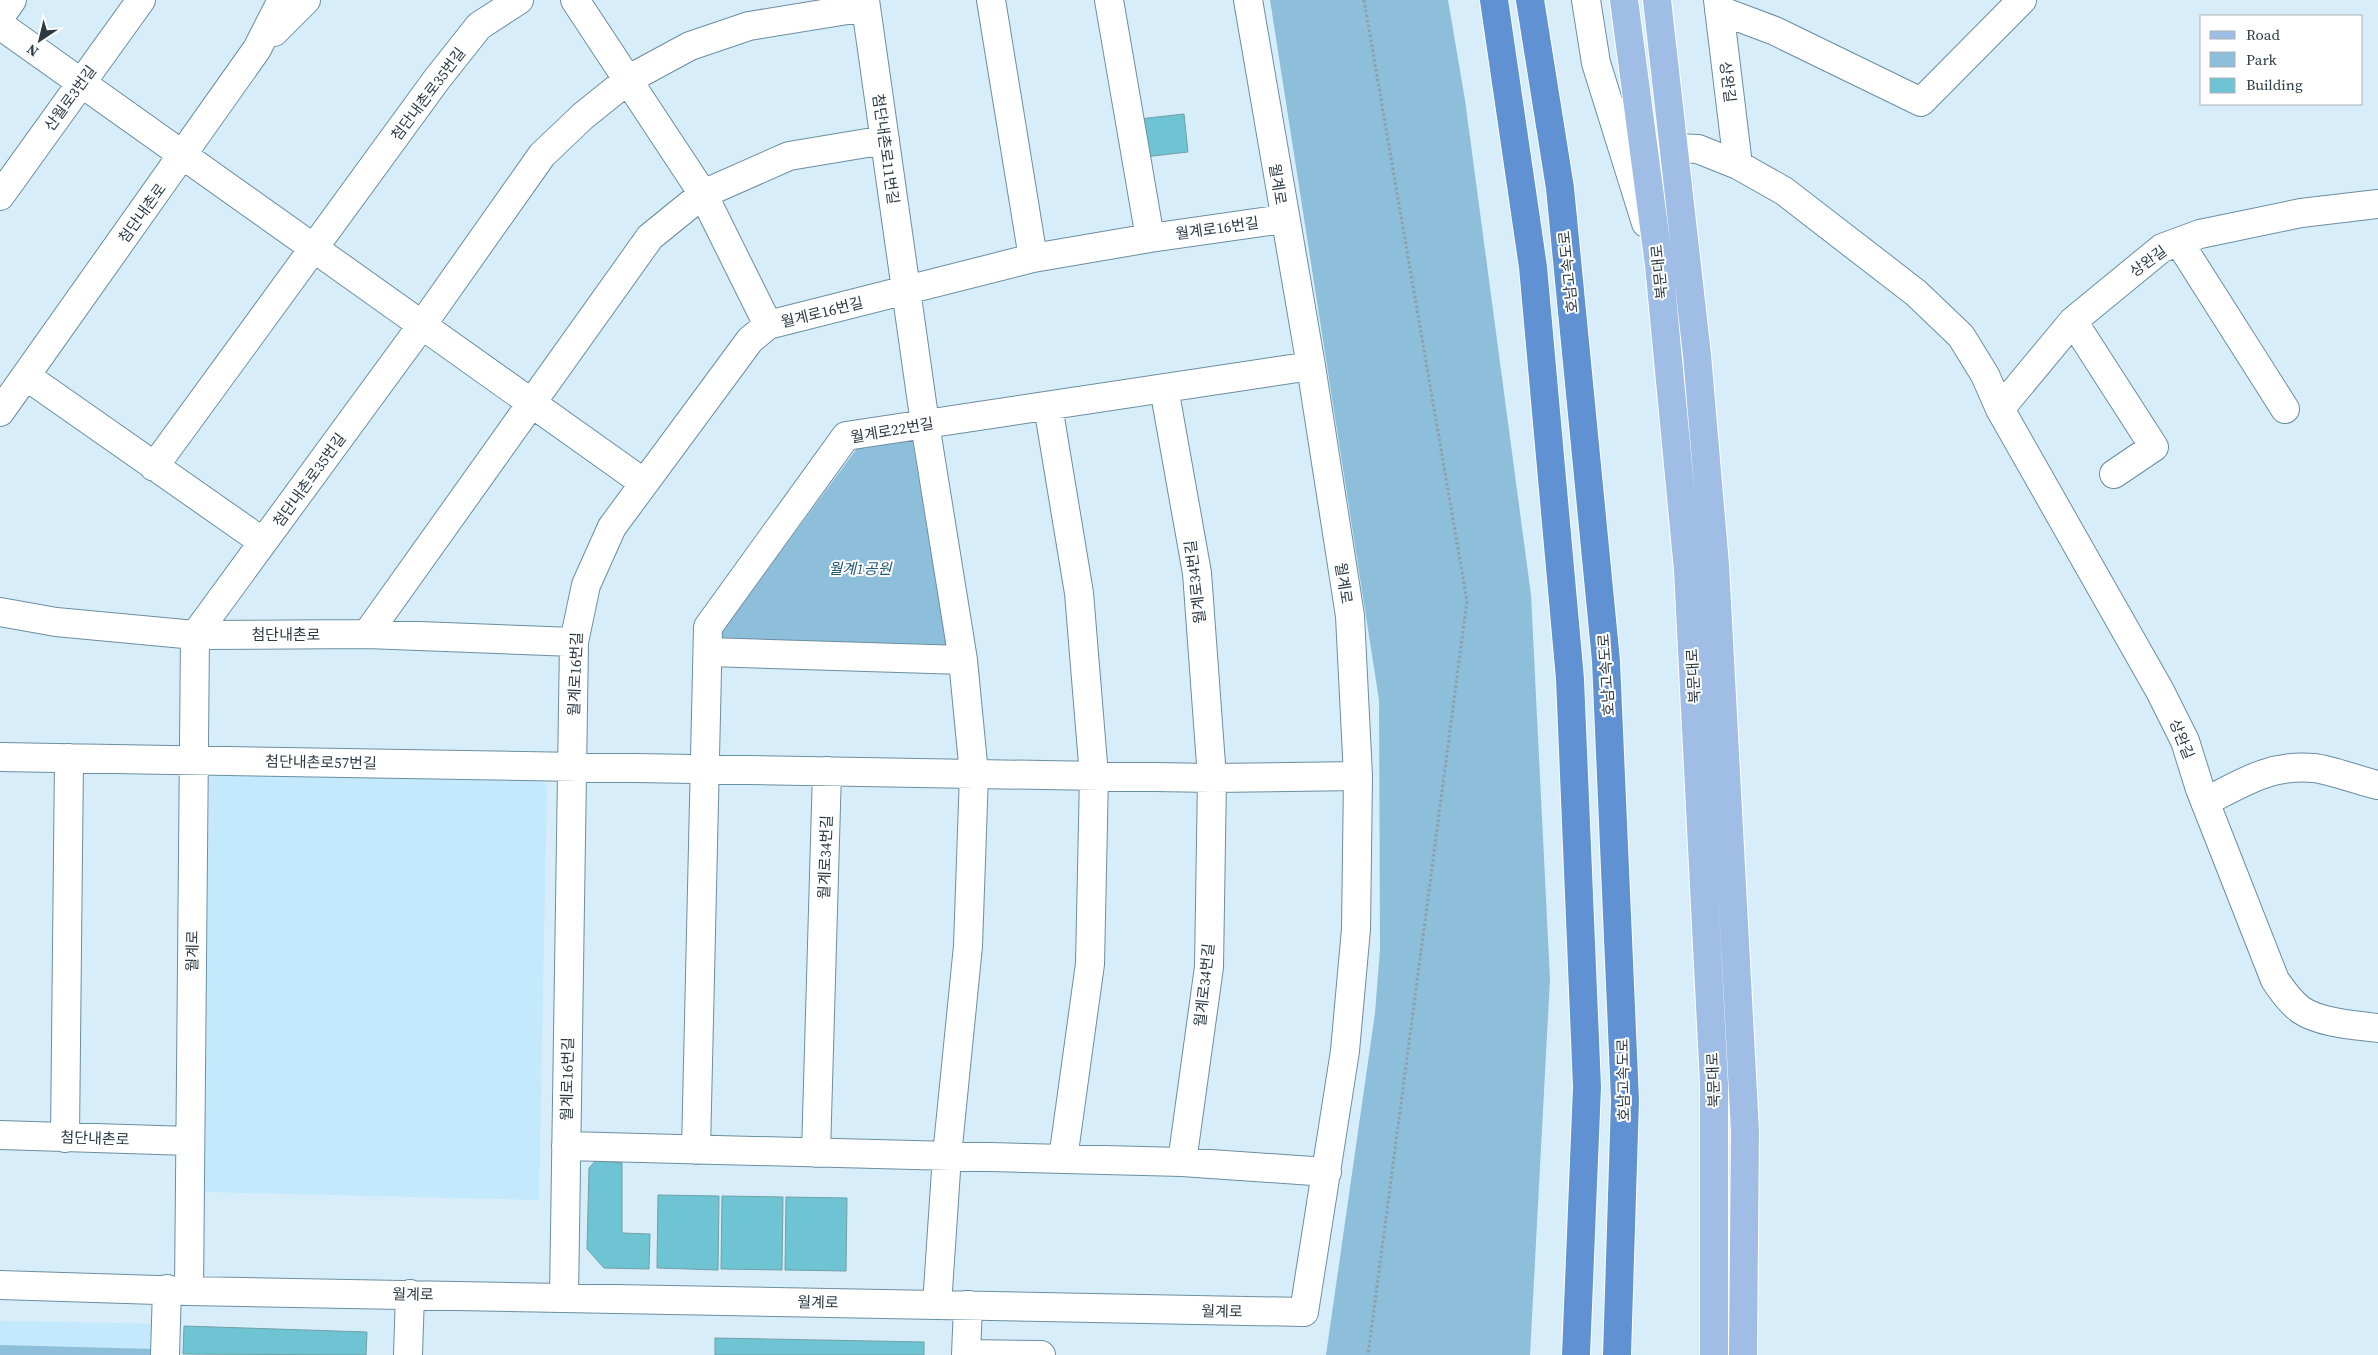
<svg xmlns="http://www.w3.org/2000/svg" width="2378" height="1355" viewBox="0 0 2378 1355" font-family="'Source Serif 4','Noto Sans KR',serif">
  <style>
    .built { fill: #c4e9fd }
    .green { fill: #8ebfda }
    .building { fill: #6ec4d2; stroke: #729fa6 }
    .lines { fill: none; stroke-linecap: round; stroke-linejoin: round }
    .minor-casing { stroke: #6a8ea1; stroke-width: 30 }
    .major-casing { stroke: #fff; stroke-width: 30 }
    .highway-casing { stroke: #fff; stroke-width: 30 }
    .path { stroke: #8c9faa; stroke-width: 3; stroke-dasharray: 2.5 2.5; stroke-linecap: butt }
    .minor { stroke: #fff; stroke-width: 28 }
    .major { stroke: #a0bee5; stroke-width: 28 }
    .highway { stroke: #6092d3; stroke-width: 28 }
    .labels { text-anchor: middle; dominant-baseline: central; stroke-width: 4; stroke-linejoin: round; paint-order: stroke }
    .street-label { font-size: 15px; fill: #2c3b43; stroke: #fff }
    .park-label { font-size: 15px; font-style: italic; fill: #245972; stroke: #fff }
  </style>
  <rect width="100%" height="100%" fill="#d7eefa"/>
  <path class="built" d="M209,774L540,780L547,787L539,1200L205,1192Z
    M0,1321L178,1324L177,1355H0Z"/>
  <path class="green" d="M1270,0H1448L1465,100L1531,595L1550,979L1530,1355H1326L1375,1013L1380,949L1379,700Z
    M907,439L913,443L946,645L720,639L722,631L858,447Z
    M0,1345L155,1349V1355H0Z"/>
  <path class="building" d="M1184,114L1188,152L1144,157L1139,119Z
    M601,1155L605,1161L622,1163V1233L650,1234L649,1269L604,1268L587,1249L589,1168Z
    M658,1195L719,1196L718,1270L657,1268Z
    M722,1196L783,1197L782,1270L721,1269Z
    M786,1197L847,1198L846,1271L785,1270Z
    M184,1326L367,1332L366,1355L183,1354Z
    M715,1338L924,1342V1355H715Z"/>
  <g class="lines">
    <g class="minor-casing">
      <path id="minor" d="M575,0L703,194L768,325
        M865,0L925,424L963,660L974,774L968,946L947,1156L937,1305
        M991,0L1033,258
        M1109,0L1150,238
        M1586,0L1596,63L1646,223
        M1718,0L1738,165
        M1719,10L1775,31L1921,102L2022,0
        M0,17L12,0
        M0,25L644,483
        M274,32L306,0
        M1673,148L1698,149L1738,165L1784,191L1916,293L1961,336L1985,375L2000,409L2160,691L2185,741L2200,789L2275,980C2282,990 2290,1002 2301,1010C2320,1023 2355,1025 2378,1028
        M0,196L141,0
        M2179,242L2285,409
        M2073,321L2154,447L2114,474
        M26,376L263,542
        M1164,388L1197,573L1212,778L1209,967L1182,1162
        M1048,406L1079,593L1094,776L1090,964L1063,1159
        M2000,409L2073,321L2162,248L2200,234L2301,213L2378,204
        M0,412L257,49L282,0
        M154,467L437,79L479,26L519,0
        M0,612L56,622L195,635L367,634L574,642
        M367,634L650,237L703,194L789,156L885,140
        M708,652L963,660
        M0,757L1212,778L1358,776
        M2205,802C2242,783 2270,764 2314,768C2332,770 2359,781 2378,785
        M0,1135L190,1141
        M65,1138L69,758
        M566,1146L1182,1162L1327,1172
        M696,1150L708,627L846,436L1311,366
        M816,1153L827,771
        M0,1285L189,1291L1304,1312L1345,1051L1356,929L1358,776L1350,616L1311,366L1248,0
        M189,1291L195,635L422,325L542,155L583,116L629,79L690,46L749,26L866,7
        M564,1297L574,642L586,585L612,527L750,340L768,325L1033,258L1150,238L1284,219
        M966,1354L1041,1355
        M165,1355L167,1289
        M408,1355L410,1294
        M966,1355L968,1305"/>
    </g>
    <g class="major-casing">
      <path id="major" d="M1624,0L1659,265L1688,570L1714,1084V1355
        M1657,0L1697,355L1715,565L1745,1131L1743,1355"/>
    </g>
    <g class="highway-casing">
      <path id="highway" d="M1494,0L1533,267L1570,679L1587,1087L1576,1355
        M1530,0L1560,188L1606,661L1625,1100L1617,1355"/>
    </g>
    <path class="path" d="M1364,0L1467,601L1368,1355"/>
    <use href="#minor" class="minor"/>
    <use href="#major" class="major"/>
    <use href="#highway" class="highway"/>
  </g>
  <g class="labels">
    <g class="street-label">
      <text transform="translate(1728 82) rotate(83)">상완길</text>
      <text transform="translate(428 94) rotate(-53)">첨단내촌로35번길</text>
      <text transform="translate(70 98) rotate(-54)">산월로3번길</text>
      <text transform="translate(886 149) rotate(82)">첨단내촌로11번길</text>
      <text transform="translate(1278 184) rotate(81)">월계로</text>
      <text transform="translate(142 213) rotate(-54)">첨단내촌로</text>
      <text transform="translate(1217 228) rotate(-8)">월계로16번길</text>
      <text transform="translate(2148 261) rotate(-36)">상완길</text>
      <text transform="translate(1568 272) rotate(-96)">호남고속도로</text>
      <text transform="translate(1659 272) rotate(-96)">북문대로</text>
      <text transform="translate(822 312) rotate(-14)">월계로16번길</text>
      <text transform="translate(892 430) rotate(-10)">월계로22번길</text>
      <text transform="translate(309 480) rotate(-54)">첨단내촌로35번길</text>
      <text transform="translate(1195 582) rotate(-97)">월계로34번길</text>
      <text transform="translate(1344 583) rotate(81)">월계로</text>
      <text x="286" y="634">첨단내촌로</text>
      <text transform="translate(575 674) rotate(-88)">월계로16번길</text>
      <text transform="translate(1606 675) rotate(-94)">호남고속도로</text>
      <text transform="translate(1693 676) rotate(-93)">북문대로</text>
      <text transform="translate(2182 739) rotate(68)">상완길</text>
      <text transform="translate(321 762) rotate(1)">첨단내촌로57번길</text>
      <text transform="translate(825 857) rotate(-88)">월계로34번길</text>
      <text transform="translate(192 951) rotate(-89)">월계로</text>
      <text transform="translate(1204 985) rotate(-84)">월계로34번길</text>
      <text transform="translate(567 1079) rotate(-89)">월계로16번길</text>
      <text transform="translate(1623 1080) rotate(-91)">호남고속도로</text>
      <text transform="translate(1713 1080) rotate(-92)">북문대로</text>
      <text transform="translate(95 1138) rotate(2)">첨단내촌로</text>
      <text transform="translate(413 1294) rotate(1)">월계로</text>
      <text transform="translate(818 1302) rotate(1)">월계로</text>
      <text transform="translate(1222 1311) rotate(1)">월계로</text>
    </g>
    <g class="park-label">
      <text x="860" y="568">월계1공원</text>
    </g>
  </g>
  <rect x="2200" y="15" width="162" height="90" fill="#ffffff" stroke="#abb1b4"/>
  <rect x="2210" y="31" width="25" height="8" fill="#a0bee5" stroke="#abb1b4"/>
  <text x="2246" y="40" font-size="15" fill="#2c3b43">Road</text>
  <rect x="2210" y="52" width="25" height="15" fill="#8ebfda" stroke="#abb1b4"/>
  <text x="2246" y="65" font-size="15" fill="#2c3b43">Park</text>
  <rect x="2210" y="78" width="25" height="15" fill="#6ec4d2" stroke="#abb1b4"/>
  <text x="2246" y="90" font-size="15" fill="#2c3b43">Building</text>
  <g transform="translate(40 40) rotate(215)" stroke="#ffffff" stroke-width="4" paint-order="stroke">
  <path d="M0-4L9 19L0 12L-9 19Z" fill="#2c3b43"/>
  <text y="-8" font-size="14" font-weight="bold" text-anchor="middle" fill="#2c3b43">N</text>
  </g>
</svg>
